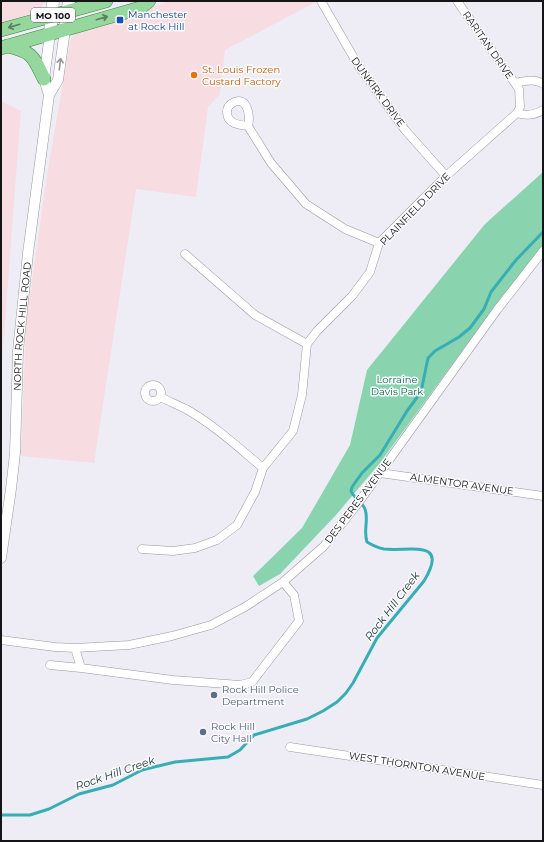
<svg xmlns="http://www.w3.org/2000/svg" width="544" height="842" viewBox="0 0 544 842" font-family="Montserrat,sans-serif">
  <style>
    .commercial { fill: #f7dde1 }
    .green { fill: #89d4af }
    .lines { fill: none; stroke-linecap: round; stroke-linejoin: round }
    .stream { stroke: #37adb4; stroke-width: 3 }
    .minor-casing { stroke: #98989f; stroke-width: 9 }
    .tertiary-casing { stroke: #98989f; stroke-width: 11 }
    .secondary-casing { stroke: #98989f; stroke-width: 13 }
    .primary-casing { stroke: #3b8243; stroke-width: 14 }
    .minor { stroke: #fff; stroke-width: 8 }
    .tertiary { stroke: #fff; stroke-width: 10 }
    .secondary { stroke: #fff; stroke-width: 12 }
    .primary { stroke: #95d79c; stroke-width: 13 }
    .oneway { stroke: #5b7f60 }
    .oneway2 { stroke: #969597 }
    .transit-dot { fill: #1a4fb4; stroke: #fbfbfe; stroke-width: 1.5 }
    .food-dot { fill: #e8710a; stroke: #fbfbfe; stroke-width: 1.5 }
    .service-dot { fill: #5c6f8a; stroke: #fbfbfe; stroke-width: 1.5 }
    .labels { text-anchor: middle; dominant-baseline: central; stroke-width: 3; stroke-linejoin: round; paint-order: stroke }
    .shield { fill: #fbfbfe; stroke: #5a595c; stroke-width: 1 }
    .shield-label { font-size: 9px; font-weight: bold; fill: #151417 }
    .transit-label { font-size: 10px; fill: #164399; stroke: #fbfbfe; text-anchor: start }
    .street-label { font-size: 10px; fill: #151417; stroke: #fbfbfe }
    .food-label { font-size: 10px; fill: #c56008; stroke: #fbfbfe; text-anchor: start }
    .park-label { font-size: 10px; fill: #0b6544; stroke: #fbfbfe }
    .service-label { font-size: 10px; fill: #4e5e75; stroke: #fbfbfe; text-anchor: start }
    .water-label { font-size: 11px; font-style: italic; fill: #173132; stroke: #fbfbfe }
  </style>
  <rect width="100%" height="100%" fill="#eeedf5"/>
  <path class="commercial" d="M1,1H46L40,9L35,12L1,23Z
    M170,1H316V2L225,50L220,94L208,107L196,197L136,189L94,463L21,456L26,322L47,175L70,42L71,38L77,32L146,10Z
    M1,101L21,111L1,375Z"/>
  <path class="green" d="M543,172V246L465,347L380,463L336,515L280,574L259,586L253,576L302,528L350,445L367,370L485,224Z"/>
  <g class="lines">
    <path class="stream" d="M1,815H30L49,809L79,794L113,785L142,770L154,767L175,762L228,757L240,750L254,735L307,719L323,711L337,702L346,693L353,683L377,638L424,581C450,538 409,552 384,549C377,548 372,545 367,542C363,531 369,519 365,509C362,502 354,498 351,491L352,487L362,473L380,455L407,411L421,392L428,358L435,351L459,337L470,328L484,309L491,292L516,260L543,232"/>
    <g class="minor-casing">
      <path id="minor" d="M321,1L358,65L405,130L446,176
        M515,83C524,81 535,78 543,84
        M517,113C526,116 535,115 543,110
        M248,126C251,116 247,93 231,104C228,106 227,108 227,112C227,124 239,125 248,126L271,163L306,204L345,229L379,243
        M185,254L255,315L307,344
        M145 393a8 8 0 1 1 16 0a8 8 0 1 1-16 0Z
        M160,397C169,401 177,405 186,409C214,425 238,447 263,468
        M380,473L543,496
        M142,549L173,551L195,548L217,540L237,525L255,492L263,468L293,431L302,395L307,344L317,331L352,296L370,272L379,243L446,176L517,113L520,107L519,89L457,1
        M1,640L55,647L75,648L129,645L172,636L211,625L245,607L283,582L324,546L356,506L497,310L543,251
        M75,648L81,668L173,680L240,685L252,682L299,621L294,595L283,582
        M50,665L81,668
        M290,747L543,785"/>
    </g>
    <g class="tertiary-casing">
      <g id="tertiary">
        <path d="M49,95L58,80L65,30"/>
        <path id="s1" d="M1,558L11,489L15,453L18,351L28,253L49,95L44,79L50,34"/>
      </g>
    </g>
    <g class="secondary-casing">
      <path id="secondary" d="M65,30L69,1
        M50,34L53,1"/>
    </g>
    <g class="primary-casing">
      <path id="primary" d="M1,30L106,1
        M7,46C33,52 33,56 44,79
        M1,48L140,8L149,1"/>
    </g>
    <use href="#minor" class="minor"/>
    <use href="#tertiary" class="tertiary"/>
    <use href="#secondary" class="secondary"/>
    <use href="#primary" class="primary"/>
  </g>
  <defs><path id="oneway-shaft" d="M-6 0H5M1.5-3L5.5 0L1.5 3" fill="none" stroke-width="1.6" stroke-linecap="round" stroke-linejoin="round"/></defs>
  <g class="oneway">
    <use href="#oneway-shaft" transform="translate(102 18) rotate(-16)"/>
    <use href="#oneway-shaft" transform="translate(14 26) rotate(164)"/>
  </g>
  <use class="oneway2" href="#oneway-shaft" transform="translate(60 64) rotate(-83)"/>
  <rect class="transit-dot" x="116" y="16" width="8" height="8" rx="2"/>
  <circle class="food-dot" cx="194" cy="75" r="4"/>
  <g class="service-dot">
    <circle cx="214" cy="695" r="4"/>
    <circle cx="203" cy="732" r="4"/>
  </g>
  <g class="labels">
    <rect class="shield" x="31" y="8" width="44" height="14" rx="3"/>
    <g class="shield-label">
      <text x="53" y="15">MO 100</text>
    </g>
    <g class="transit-label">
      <text x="128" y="14">Manchester<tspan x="128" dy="12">at Rock Hill</tspan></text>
    </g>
    <g class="street-label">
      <text transform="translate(488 45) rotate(55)">RARITAN DRIVE</text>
      <text transform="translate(378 92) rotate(54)">DUNKIRK DRIVE</text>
      <text transform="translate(415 209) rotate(-46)">PLAINFIELD DRIVE</text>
      <text stroke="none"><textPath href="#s1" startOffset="233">NORTH ROCK HILL ROAD</textPath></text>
      <text transform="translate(462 484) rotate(8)">ALMENTOR AVENUE</text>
      <text transform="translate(358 501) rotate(-53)">DES PERES AVENUE</text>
      <text transform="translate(417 766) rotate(9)">WEST THORNTON AVENUE</text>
    </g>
    <g class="food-label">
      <text x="202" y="69">St. Louis Frozen<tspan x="202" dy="12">Custard Factory</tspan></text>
    </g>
    <g class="park-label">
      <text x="397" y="379">Lorraine<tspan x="397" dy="12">Davis Park</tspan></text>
    </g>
    <g class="service-label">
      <text x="222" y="689">Rock Hill Police<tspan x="222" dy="12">Department</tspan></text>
      <text x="211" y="726">Rock Hill<tspan x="211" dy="12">City Hall</tspan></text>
    </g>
    <g class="water-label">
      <text transform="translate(392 606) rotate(-53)">Rock Hill Creek</text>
      <text transform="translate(115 773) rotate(-19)">Rock Hill Creek</text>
    </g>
  </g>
  <rect width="544" height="842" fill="none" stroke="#151417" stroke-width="4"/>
</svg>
